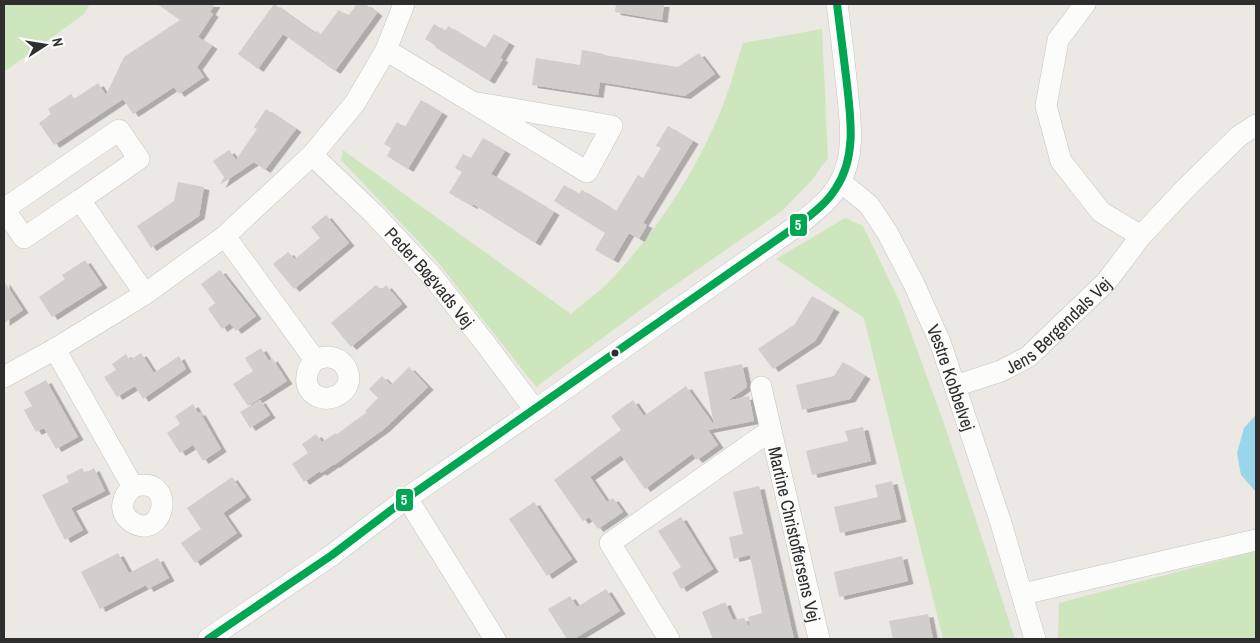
<svg xmlns="http://www.w3.org/2000/svg" width="1260" height="643" viewBox="0 0 1260 643" font-family="'Archivo Narrow',sans-serif">
  <style>
    .green { fill: #cee6be }
    .water { fill: #99d6ec }
    .building { fill: #d1cecb; filter: url(#shadow) }
    .lines { fill: none; stroke-linecap: round; stroke-linejoin: round }
    .minor-casing { stroke: #c5c4c5; stroke-width: 22 }
    .minor { stroke: #fcfcfb; stroke-width: 21 }
    .bus-1-casing { stroke: #fff; stroke-width: 11 }
    .bus-1 { stroke: #00a651; stroke-width: 8 }
    .bus-dot { fill: #2e2e2e; stroke: #fff; stroke-width: 2 }
    .labels { text-anchor: middle; dominant-baseline: central; stroke-width: 4.5; stroke-linejoin: round; paint-order: stroke }
    .street-label { font-size: 18px; fill: #2e2e2e; stroke: #fff }
    .line-badge { stroke: #fff; stroke-width: 2 }
    .badge-label { font-size: 14px; text-anchor: middle; font-weight: bold; fill: #fff }
  </style>
  <defs>
    <filter id="shadow"><feDropShadow dx="5.5" dy="3" stdDeviation="0" flood-color="#0004"/></filter>
  </defs>
  <rect width="100%" height="100%" fill="#ece8e4"/>
  <path class="green" d="M4,4H90L84,14L4,72Z
    M822,29L828,158L812,180L782,211L662,294L536,387L436,260L341,160L343,150L571,314C586,301 604,288 617,273C661,225 699,166 723,105C731,85 736,64 743,43Z
    M845,218L863,226L899,300L946,429L1015,639H943L864,318L776,259Z
    M1256,551V639H1058L1059,603Z"/>
  <path class="water" d="M1256,415V492L1241,475L1237,453L1244,428Z"/>
  <path class="building" d="M157,4H215L210,12L213,14L198,37L212,46L197,67L204,77L179,94L174,87L133,114L123,99L54,145L39,123L51,114L48,109L71,94L74,99L98,83L106,95L124,57L180,20Z
    M274,4L315,33L317,31L321,34L339,10L348,16L357,4H365L377,13L335,71L283,34L258,69L238,54Z
    M616,4H664L662,20L615,12Z
    M434,24L445,31L448,26L485,48L494,34L509,43L500,58L503,59L489,81L435,47L436,46L425,39Z
    M582,50L604,54V55L678,67L699,53L715,74L685,96L600,82L598,95L532,85L536,58L580,65Z
    M421,100L442,113L408,169L387,156L391,148L384,144L397,122L405,127Z
    M266,109L296,129L265,170L254,162L220,185L224,177L213,161L229,150L236,160L257,129L254,127Z
    M668,126L693,141L643,223L647,225L639,239L629,233L613,260L595,250L605,233L554,201L564,185L579,194L582,190L616,211L638,175L643,178L661,148L656,146Z
    M483,138L505,151L491,174L554,212L535,243L473,204L472,206L449,193L462,172L455,168L463,154L471,158Z
    M178,182L204,187L199,216L151,248L137,226L174,201Z
    M326,215L349,243L294,289L273,264L288,252L295,259L320,238L311,227Z
    M85,260L102,285L52,317L39,297L65,279L62,275Z
    M220,270L256,316L236,331L230,323L222,329L208,309L215,303L201,284Z
    M4,281L23,310L4,323Z
    M376,285L381,290L386,285L402,304L351,347L331,323Z
    M812,296L834,309L815,341L773,369L758,349L795,324Z
    M261,348L269,361L272,358L287,381L248,406L233,384L253,371L245,358Z
    M141,353L154,373L179,356L186,369L143,399L135,386L117,397L104,377L116,370L112,364L126,354L130,360Z
    M843,362L865,376L850,399L802,410L796,385L834,376Z
    M742,364L747,387L727,401L749,396L754,421L708,430L718,445L697,460L692,454L645,489L621,455L590,477L607,502L613,498L623,512L598,529L589,517L583,521L554,480L621,430L611,416L633,400L644,416L686,386L714,425L704,372Z
    M409,367L428,387L384,429L334,465V464L321,473L320,471L304,482L292,464L308,453L302,444L316,434L322,442L336,433L337,434L367,412L365,411L378,398L369,389L382,376L391,385Z
    M46,380L78,437L56,449L44,428L36,432L24,410L32,406L24,392Z
    M260,400L270,415L250,428L240,412Z
    M193,404L198,413L200,412L221,449L203,461L193,445L180,453L167,433L180,424L175,416Z
    M863,427L871,461L812,475L806,451L848,441L845,431Z
    M82,468L85,473L94,468L105,491L71,508L83,530L65,540L42,495L69,482L66,476Z
    M232,477L246,497L223,513L237,533L195,563L181,543L201,529L187,508Z
    M892,481L901,519L840,533L834,507L878,497L875,485Z
    M759,486L794,639H713L702,612L725,602L733,620L744,618L750,628L748,617L762,613L750,555L734,559L729,537L743,534L733,492Z
    M534,502L572,559L547,576L509,519Z
    M681,517L713,569L681,589L672,573L681,567L658,531Z
    M118,553L129,573L158,558L169,578L148,589L146,585L100,609L81,572Z
    M902,556L908,581L839,597L834,572Z
    M606,589L620,611L574,639H567L548,609L570,596L577,607Z
    M928,614L933,639H893L889,621Z"/>
  <g class="lines">
    <g class="minor-casing">
      <g id="minor">
        <path d="M1085,4L1058,40L1046,106L1061,161L1101,212L1141,236"/>
        <path d="M386,50L472,102L612,126L587,172L472,102"/>
        <path id="s1" d="M312,155L374,214L432,276L485,343L535,410"/>
        <path id="s2" d="M841,182L869,205L887,232L914,284L940,342L1000,520L1035,639"/>
        <path d="M80,200L139,159L119,130L4,209L24,238L80,200L145,294"/>
        <path d="M225,236L315,360C345,346 362,385 336,396C330,399 323,399 317,396C302,388 305,370 315,360"/>
        <path d="M55,349L133,487C178,473 165,543 132,522C117,513 122,496 133,487"/>
        <path d="M4,377L55,349L145,294L225,236L312,155L355,103L386,50L404,4"/>
        <path id="s3" d="M955,386L1001,371L1028,357L1107,281L1141,236L1185,189L1239,136L1256,125"/>
        <path id="s4" d="M761,387L819,639"/>
        <path d="M407,498L495,639"/>
        <path d="M1023,594L1256,540"/>
        <path d="M208,639L332,555L407,498L535,410L798,225C813,213 831,200 840,182C856,153 850,119 847,88C844,60 841,32 837,4"/>
        <path d="M669,639L610,543L771,430"/>
      </g>
    </g>
    <use href="#minor" class="minor"/>
    <g class="bus-1-casing">
      <path id="bus-1" d="M208,639L332,555L407,498L798,225C812,214 827,203 836,188C858,155 850,113 846,76C843,52 840,28 837,4"/>
    </g>
    <use href="#bus-1" class="bus-1"/>
  </g>
  <circle class="bus-dot" cx="615" cy="353" r="4.5"/>
  <g class="labels">
    <g class="street-label">
      <text stroke="none"><textPath href="#s1" startOffset="170">Peder Bøgvads Vej</textPath></text>
      <text stroke="none"><textPath href="#s3" startOffset="122">Jens Bergendals Vej</textPath></text>
      <text stroke="none"><textPath href="#s2" startOffset="228">Vestre Kobbelvej</textPath></text>
      <text stroke="none"><textPath href="#s4" startOffset="151">Martine Christoffersens Vej</textPath></text>
    </g>
  </g>
  <g class="line-badge">
    <rect x="789" y="213" width="19" height="24" rx="5" fill="#00a651"/>
    <rect x="395" y="488" width="19" height="24" rx="5" fill="#00a651"/>
  </g>
  <g class="badge-label">
    <text x="798" y="230">5</text>
    <text x="404" y="505">5</text>
  </g>
  <rect width="1260" height="643" fill="none" stroke="#2e2e2e" stroke-width="10"/>
  <g transform="translate(45 45) rotate(78)" stroke="#ffffff" stroke-width="4" paint-order="stroke">
  <path d="M0-4L9 19L0 12L-9 19Z" fill="#2e2e2e"/>
  <text y="-8" font-size="14" font-weight="bold" text-anchor="middle" fill="#2e2e2e">N</text>
  </g>
</svg>
